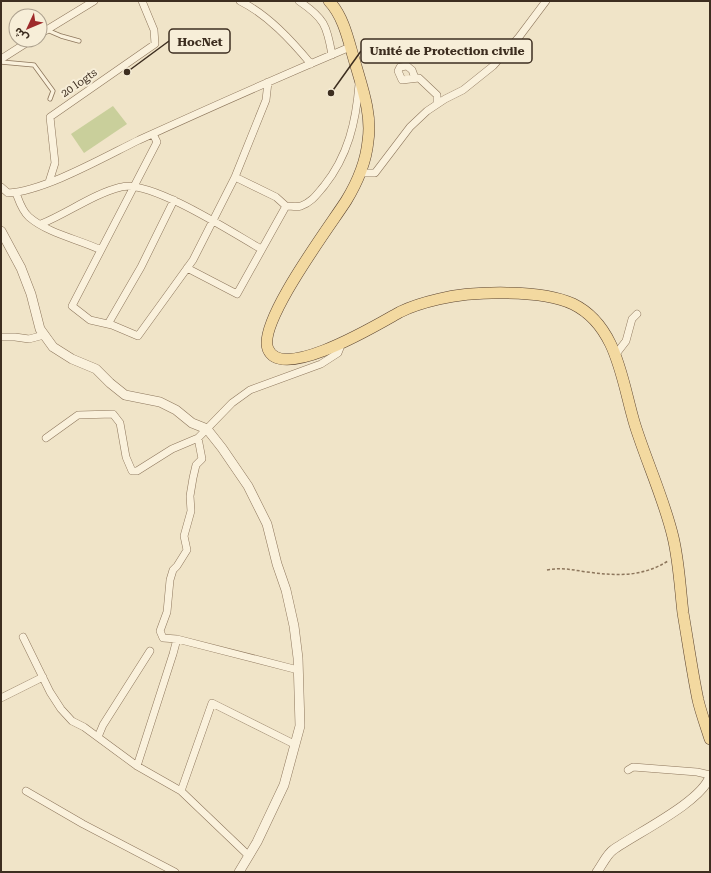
<svg xmlns="http://www.w3.org/2000/svg" width="711" height="873" viewBox="0 0 711 873" font-family="'Roboto Serif','Noto Sans Arabic',serif">
  <style>
    .green { fill: #c9cf9b }
    .lines { fill: none; stroke-linecap: round; stroke-linejoin: round }
    .service-casing { stroke: #8d765c; stroke-width: 5 }
    .minor-casing { stroke: #8d765c; stroke-width: 8 }
    .tertiary-casing { stroke: #8d765c; stroke-width: 10 }
    .primary-casing { stroke: #5b4430; stroke-width: 12 }
    .path { stroke: #8d765c; stroke-width: 1.5; stroke-dasharray: 3 2; stroke-linecap: butt }
    .service { stroke: #faf1dc; stroke-width: 3.5 }
    .minor { stroke: #faf1dc; stroke-width: 7 }
    .tertiary { stroke: #faf1dc; stroke-width: 9 }
    .primary { stroke: #f3d9a0; stroke-width: 11 }
    .labels { text-anchor: middle; dominant-baseline: central; stroke-width: 4; stroke-linejoin: round; paint-order: stroke }
    .street-label { font-size: 11px; fill: #3d2e20; stroke: #f7eed8 }
    .leader { fill: none; stroke: #3d2e20; stroke-width: 1.5 }
    .callout-dot { fill: #3d2e20; stroke: #f7eed8; stroke-width: 1.5 }
    .callout { fill: #f7eed8; stroke: #3d2e20; stroke-width: 1.5 }
    .callout-label { font-size: 12px; text-anchor: middle; font-weight: bold; fill: #3d2e20 }
  </style>
  <rect width="100%" height="100%" fill="#f0e4c8"/>
  <path class="green" d="M113,106L127,124L84,153L71,134Z"/>
  <g class="lines">
    <g class="service-casing">
      <path id="service" d="M47,30L61,36L79,41
        M1,62L34,65L53,91L50,99"/>
    </g>
    <g class="minor-casing">
      <path id="minor" d="M240,1C268,15 291,40 311,64
        M299,1C324,18 327,25 332,55
        M40,34L94,1
        M1,59L31,40
        M415,78L412,70L407,66L400,67L398,71L402,80L419,78L437,95V104
        M153,134L157,142L72,306L90,320L112,325L138,336L193,260L235,177L266,100L268,82
        M360,173H375L410,127L427,111L445,99L463,90L493,66L519,37L546,1
        M235,177L276,197L286,206C291,206 297,207 301,206C312,202 317,194 324,186C348,156 356,122 359,84
        M49,182L55,163L50,117L155,44L154,30L142,1
        M1,187L8,193C45,191 104,157 139,140C209,108 279,77 350,47
        M16,193C19,201 22,211 29,217C49,234 78,239 101,250
        M41,224C68,213 93,194 121,187C150,179 233,233 261,249
        M187,268L237,294L286,206
        M108,324L141,267L174,200
        M1,337H15L29,339L44,335
        M616,354L626,341L632,319L637,314
        M46,438L78,415L113,414L120,423L126,457L132,471H137L172,449L198,438
        M23,637L50,692L61,709L72,721L84,727L137,766L181,791L249,856
        M298,670L177,639L163,638L160,631L167,612L170,580L173,570L177,566L187,550L184,536L191,511L190,496L193,478L196,465L202,459L198,438L232,403L250,390L321,364L338,353L342,343
        M1,698L43,677
        M98,737L103,725L150,651
        M137,766L173,654L177,639
        M628,770L633,767L697,772L710,775
        M26,791L83,824L175,872
        M181,791L212,703L294,744"/>
    </g>
    <g class="tertiary-casing">
      <path id="tertiary" d="M1,231L21,268L31,294L40,329L53,347L72,359L96,369L110,383L125,395L160,402L176,410L192,423L207,429L222,448L248,486L267,524L277,564L286,590L294,626L298,658L300,726L284,785L257,842L239,872
        M597,872C602,865 607,854 613,850C635,834 702,802 710,776"/>
    </g>
    <g class="primary-casing">
      <path id="primary" d="M329,1C345,18 349,44 356,66C363,90 372,116 368,141C366,162 357,183 346,201C330,226 257,323 268,349C282,383 380,323 400,312C412,306 426,302 439,299C472,291 542,289 573,304C618,326 622,383 635,425C647,463 664,499 673,537C679,562 680,587 683,613C688,642 692,671 698,700C701,713 706,726 710,739"/>
    </g>
    <path class="path" d="M547,570C561,567 573,570 587,572C618,576 642,577 668,561"/>
    <use href="#service" class="service"/>
    <use href="#minor" class="minor"/>
    <use href="#tertiary" class="tertiary"/>
    <use href="#primary" class="primary"/>
  </g>
  <g class="labels">
    <g class="street-label">
      <text transform="translate(79 83) rotate(-35)">20 logts</text>
    </g>
  </g>
  <path class="leader" d="M127 72L169 41M331 93L361 51"/>
  <g class="callout-dot">
    <circle cx="127" cy="72" r="4"/>
    <circle cx="331" cy="93" r="4"/>
  </g>
  <g class="callout">
    <rect x="169" y="29" width="61" height="24" rx="4"/>
    <rect x="361" y="39" width="171" height="24" rx="4"/>
  </g>
  <g class="callout-label">
    <text x="200" y="46">HocNet</text>
    <text x="447" y="55">Unité de Protection civile</text>
  </g>
  <rect width="711" height="873" fill="none" stroke="#3d2e20" stroke-width="4"/>
  <g transform="translate(28 28) rotate(226)"><circle r="19" fill="#f7eed8" stroke="#ada18e"/>
  <path d="M0-3L7 15L0 10L-7 15Z" fill="#9e2a2b"/>
  <text y="-6" font-size="11" font-weight="bold" text-anchor="middle" fill="#3d2e20">ش</text>
  </g>
</svg>
